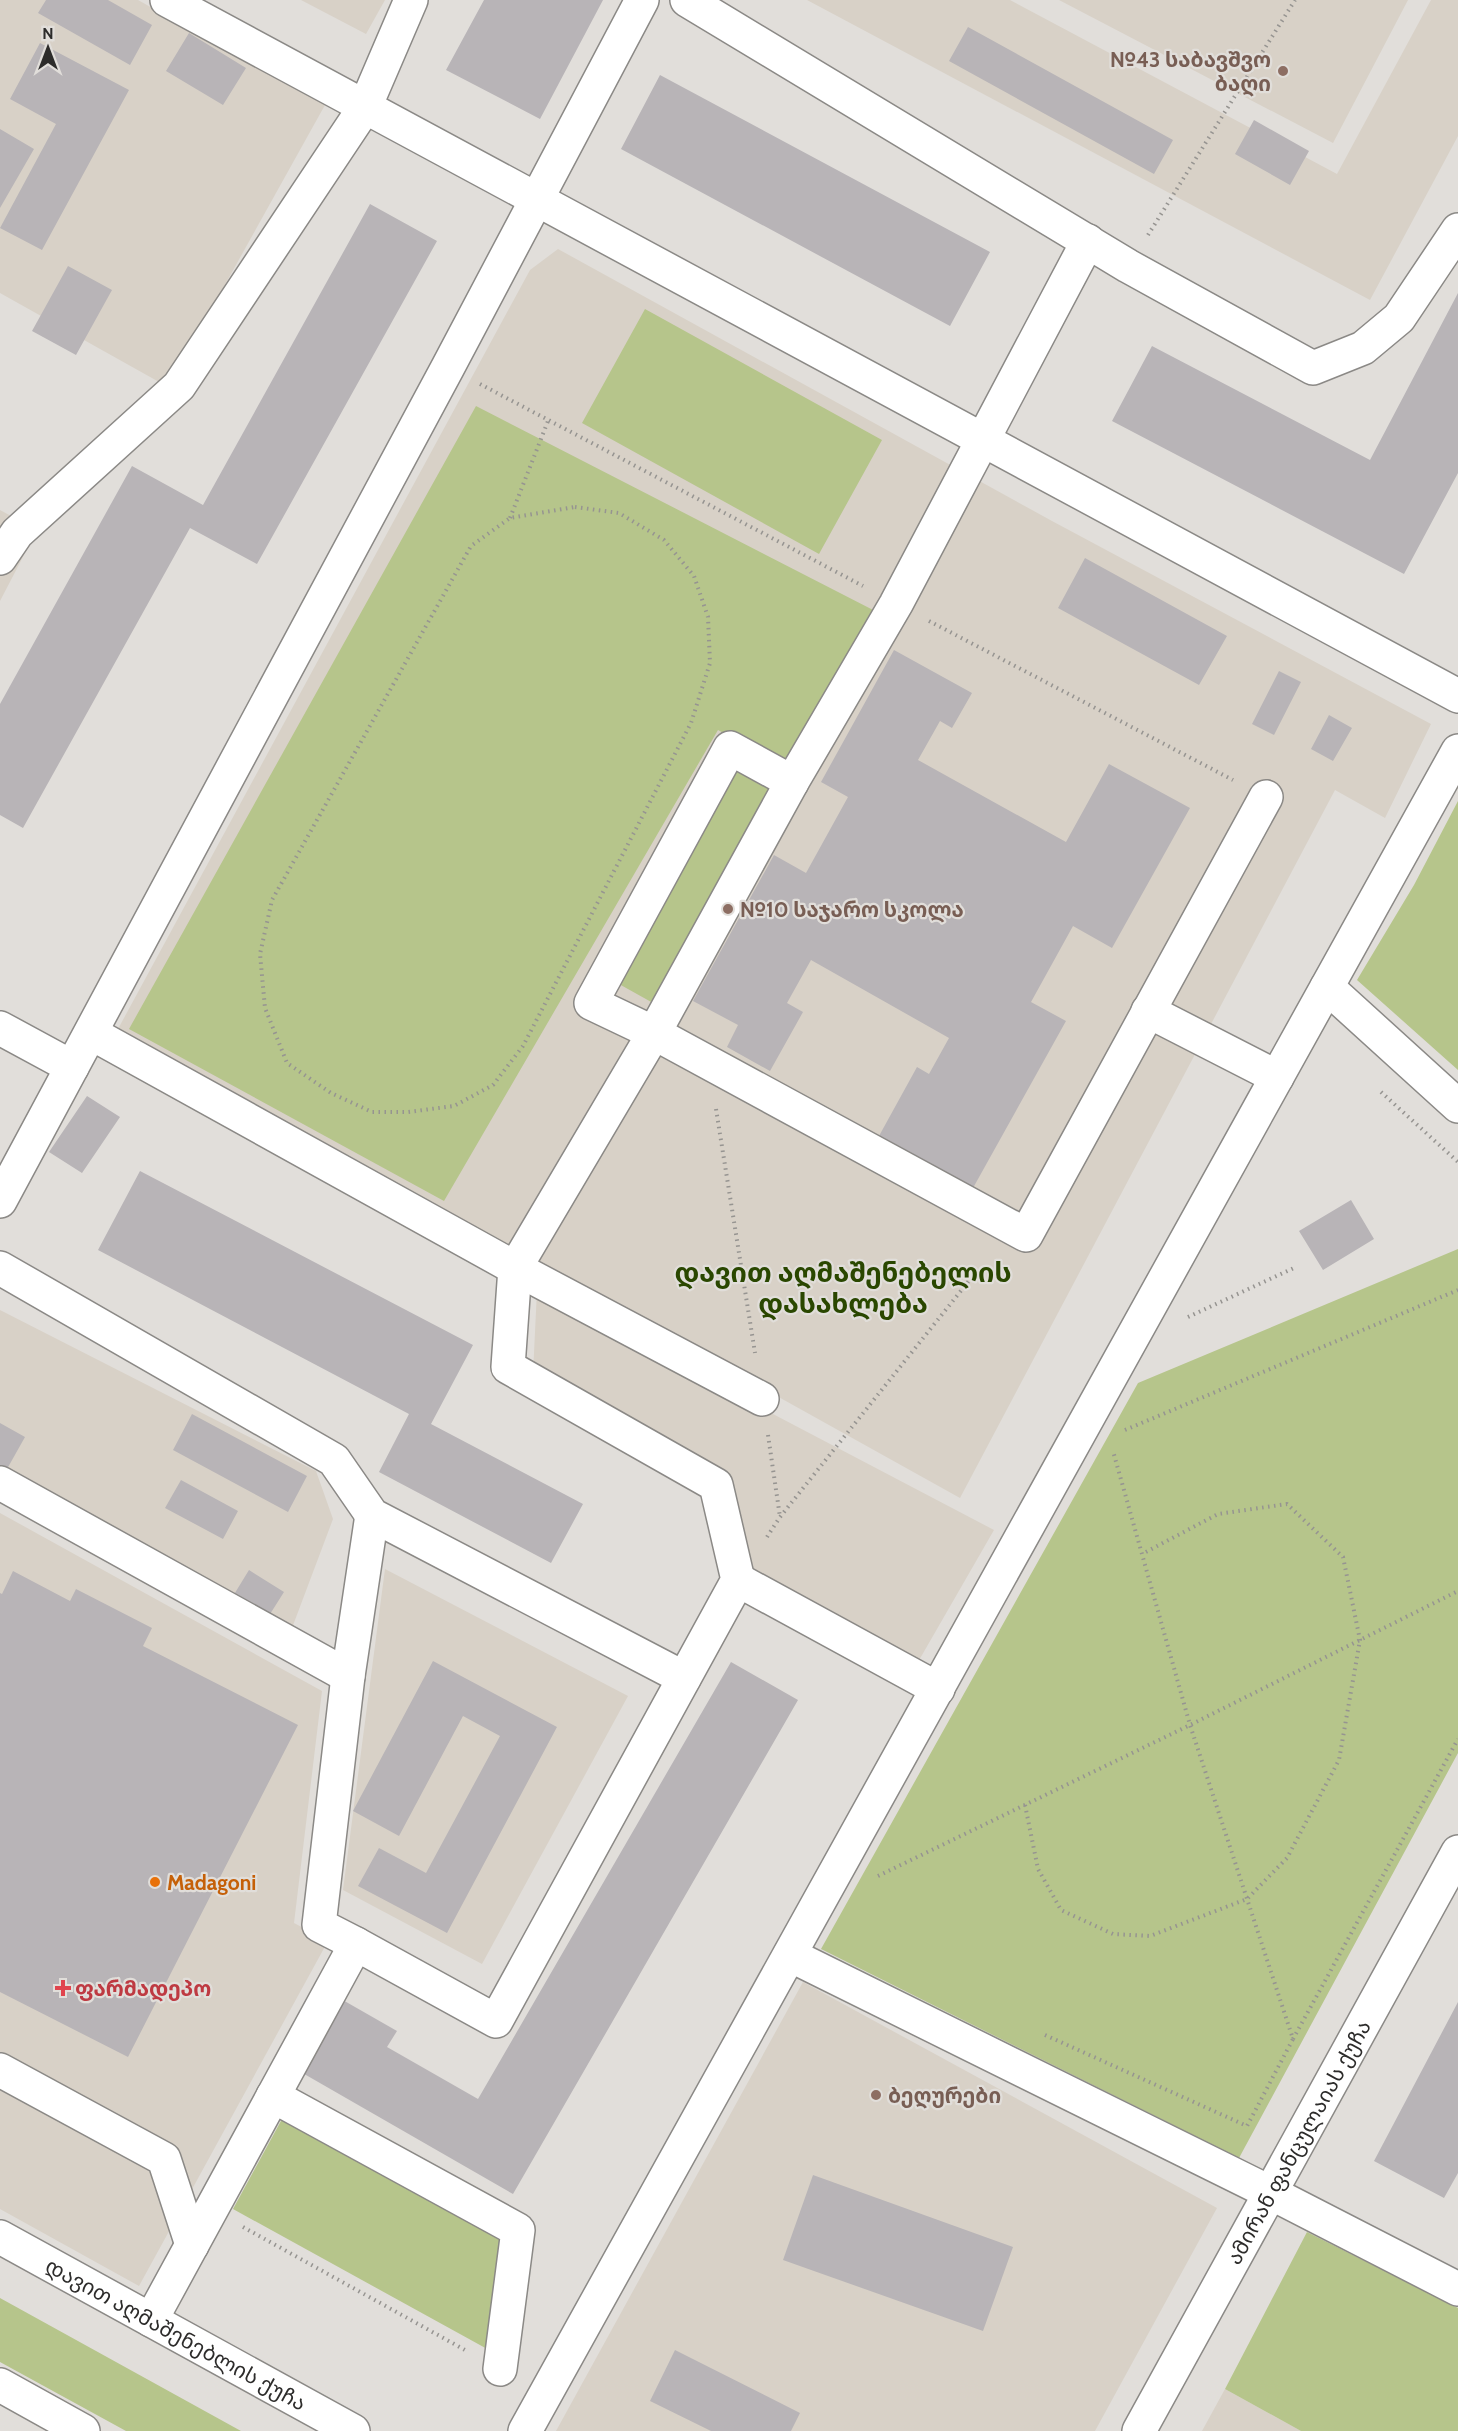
<svg xmlns="http://www.w3.org/2000/svg" width="1458" height="2431" viewBox="0 0 1458 2431" font-family="Cabin,'Noto Sans Georgian',sans-serif">
  <style>
    .built { fill: #d8d1c7 }
    .green { fill: #b6c58b }
    .building { fill: #b8b4b7 }
    .lines { fill: none; stroke-linecap: round; stroke-linejoin: round }
    .minor-casing { stroke: #8b8986; stroke-width: 36 }
    .major-casing { stroke: #8b8986; stroke-width: 36 }
    .path { stroke: #969491; stroke-width: 4; stroke-dasharray: 1.5 4.5; stroke-linecap: butt }
    .minor { stroke: #fff; stroke-width: 33 }
    .major { stroke: #fff; stroke-width: 33 }
    .education-dot { fill: #8d6e63; stroke: #e1deda; stroke-width: 2 }
    .food-dot { fill: #e8710a; stroke: #e1deda; stroke-width: 2 }
    .health-dot { fill: #e0444e; stroke: #e1deda; stroke-width: 2 }
    .labels { text-anchor: middle; dominant-baseline: central; stroke-width: 4.5; stroke-linejoin: round; paint-order: stroke }
    .education-label { font-size: 21px; font-weight: bold; fill: #785e54; stroke: #e1deda; text-anchor: start }
    .food-label { font-size: 21px; font-weight: bold; fill: #c56008; stroke: #e1deda; text-anchor: start }
    .health-label { font-size: 21px; font-weight: bold; fill: #be3a42; stroke: #e1deda; text-anchor: start }
    .street-label { font-size: 21px; fill: #2d2c2b; stroke: #e1deda }
    .district-label { font-size: 27px; font-weight: bold; fill: #2a4700; stroke: #e1deda }
  </style>
  <rect width="100%" height="100%" fill="#e1deda"/>
  <path class="built" d="M0,0H138L325,105L168,387L0,293Z
    M301,0H385L366,34Z
    M807,0H1010L1337,174L1431,0H1458V136L1370,300Z
    M1059,0H1408L1333,143Z
    M558,249L1052,521L1431,724L1385,818L1335,790L960,1498L118,1029L530,270Z
    M0,510L37,530L0,601Z
    M537,1290L994,1530L918,1662L740,1566L720,1480L533,1374Z
    M0,1310L316,1471L333,1519L292,1628L0,1469Z
    M0,1513L322,1691L294,1923L328,1941L139,2286L0,2209Z
    M385,1569L628,1696L482,1964L343,1890Z
    M803,1982L1217,2208L1095,2431H556Z
    M1225,2389L1301,2431H1202Z"/>
  <path class="green" d="M645,309L882,440L819,554L582,423Z
    M476,406L877,612L782,765L718,730L444,1201L129,1029Z
    M727,762L779,791L662,1008L610,979Z
    M1458,801V1070L1357,980L1414,885Z
    M1458,1249V1753L1239,2158L821,1949L1138,1383Z
    M288,2108L506,2228L489,2350L233,2209Z
    M1307,2232L1458,2308V2431H1301L1225,2389Z
    M0,2298L241,2431H126L0,2362Z"/>
  <path class="building" d="M46,0H108L152,25L130,65L38,13Z
    M484,0H603L540,119L446,70Z
    M968,27L1173,140L1154,174L949,61Z
    M189,33L246,68L223,105L166,71Z
    M40,43L129,90L42,250L0,228L56,124L10,99Z
    M660,75L990,252L950,326L621,149Z
    M1254,120L1309,151L1290,185L1235,154Z
    M0,129L34,149L0,208Z
    M370,204L437,241L257,564L190,528L23,828L0,815V704L132,466L203,505Z
    M68,266L112,290L76,355L32,331Z
    M1458,293V473L1404,574L1112,421L1152,346L1370,460Z
    M1085,558L1227,636L1199,685L1058,608Z
    M894,650L972,693L952,728L940,721L918,760L1066,842L1109,764L1190,808L1112,948L1073,926L1031,1002L1066,1021L973,1188L879,1136L917,1067L929,1074L949,1038L811,960L787,1003L803,1012L770,1071L727,1047L738,1025L693,1001L774,855L806,873L848,797L821,782Z
    M1279,671L1301,682L1274,735L1252,724Z
    M1329,715L1352,728L1333,761L1311,749Z
    M87,1096L120,1117L82,1173L49,1152Z
    M140,1171L473,1345L431,1424L583,1504L551,1563L379,1472L409,1414L98,1250Z
    M1351,1200L1374,1239L1323,1270L1299,1231Z
    M192,1414L307,1476L288,1512L173,1450Z
    M0,1423L25,1437L7,1469L0,1466Z
    M181,1480L238,1511L223,1539L165,1508Z
    M249,1570L284,1592L265,1622L230,1601Z
    M13,1571L70,1601L76,1589L152,1628L143,1646L298,1725L128,2057L0,1992V1593L2,1594Z
    M433,1661L557,1727L447,1933L358,1886L379,1848L426,1873L500,1736L463,1716L399,1836L353,1811Z
    M731,1662L798,1700L513,2194L299,2071L341,1999L397,2031L387,2047L478,2099Z
    M1458,2002V2173L1444,2198L1374,2161Z
    M813,2175L1013,2247L983,2331L783,2260Z
    M675,2350L800,2413L791,2431H711L650,2401Z"/>
  <g class="lines">
    <g class="minor-casing">
      <g id="minor">
        <path d="M167,0L1458,696"/>
        <path d="M687,0L1128,266L1313,368L1363,348L1399,318L1458,230"/>
        <path d="M0,558L17,533L179,386L365,107L411,0"/>
        <path d="M792,782L730,748L591,1003L654,1033L1026,1235L1266,797"/>
        <path d="M1327,987L1458,1106"/>
        <path d="M1148,1011L1277,1077"/>
        <path d="M0,1028L72,1067"/>
        <path d="M91,1033L515,1268L762,1399"/>
        <path d="M0,1201L448,367L642,0"/>
        <path d="M0,1268L334,1460L372,1515L684,1678"/>
        <path d="M0,1483L348,1676L372,1515"/>
        <path d="M738,1580L938,1689"/>
        <path d="M348,1676L319,1925L356,1944"/>
        <path d="M790,1955L1271,2193L1458,2289"/>
        <path d="M0,2070L164,2159L192,2245"/>
        <path d="M273,2096L518,2230L500,2369"/>
        <path d="M151,2320L356,1944L496,2021L738,1580L716,1485L508,1367L515,1268L654,1033L792,782L896,604L1088,241"/>
        <path d="M0,2385L83,2431"/>
        <path d="M525,2431L1458,751"/>
        <path id="s1" d="M1139,2431L1458,1852"/>
      </g>
    </g>
    <g class="major-casing">
      <g id="major">
        <path id="s2" d="M0,2237L353,2431"/>
      </g>
    </g>
    <path class="path" d="M1148,235L1295,0
      M480,384L863,586
      M575,507L619,513L664,540L694,576L708,617L710,663L691,723L523,1046L493,1085L454,1106L408,1112H372L331,1093L287,1063L265,1008L260,954L272,900L471,546L510,518Z
      M510,518L548,421
      M929,621L1233,780
      M1381,1092L1458,1162
      M716,1109L755,1353
      M1188,1317L1296,1267
      M1125,1430L1458,1290
      M768,1435L780,1517
      M767,1537L780,1517L976,1272
      M1025,1805L1038,1869L1061,1910L1113,1934L1150,1936L1247,1899L1287,1858L1339,1760L1360,1640L1343,1557L1287,1504L1218,1514L1142,1554
      M878,1876L1190,1725L1458,1591
      M1045,2035L1247,2126L1293,2039L1190,1725L1113,1451
      M1293,2039L1458,1739
      M243,2227L465,2350"/>
    <use href="#minor" class="minor"/>
    <use href="#major" class="major"/>
  </g>
  <g class="education-dot">
    <circle cx="1283" cy="71" r="6"/>
    <circle cx="728" cy="909" r="6"/>
    <circle cx="876" cy="2095" r="6"/>
  </g>
  <circle class="food-dot" cx="155" cy="1882" r="6"/>
  <path class="health-dot" d="M60 1979h6v6h6v6h-6v6h-6v-6h-6v-6h6z"/>
  <g class="labels">
    <g class="education-label">
      <text x="1271" y="59" text-anchor="end">№43 საბავშვო<tspan x="1271" dy="24">ბაღი</tspan></text>
      <text x="740" y="909">№10 საჯარო სკოლა</text>
      <text x="888" y="2095">ბეღურები</text>
    </g>
    <g class="food-label">
      <text x="167" y="1882">Madagoni</text>
    </g>
    <g class="health-label">
      <text x="75" y="1988">ფარმადეპო</text>
    </g>
    <g class="street-label">
      <text stroke="none"><textPath href="#s1" startOffset="330">ამირან ფანცულაიას ქუჩა</textPath></text>
      <text stroke="none"><textPath href="#s2" startOffset="201">დავით აღმაშენებლის ქუჩა</textPath></text>
    </g>
    <g class="district-label">
      <text x="843" y="1272">დავით აღმაშენებელის<tspan x="843" dy="31">დასახლება</tspan></text>
    </g>
  </g>
  <g transform="translate(48 48)" stroke="#e1deda" stroke-width="4.5" paint-order="stroke">
  <path d="M0-4.5L10 22L0 15L-10 22Z" fill="#2d2c2b"/>
  <text y="-9" font-size="16" font-weight="bold" text-anchor="middle" fill="#2d2c2b">N</text>
  </g>
</svg>
